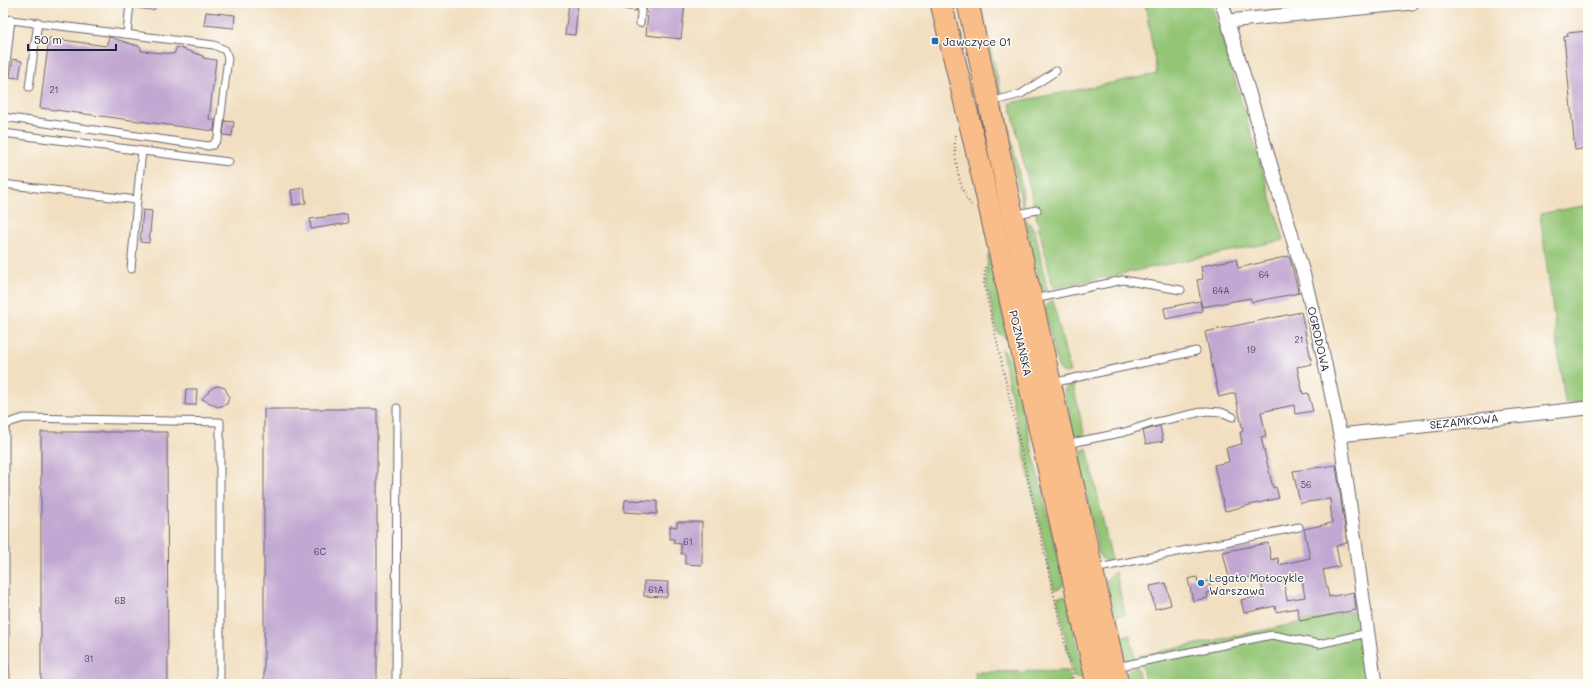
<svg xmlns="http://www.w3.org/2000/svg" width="1591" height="687" viewBox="0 0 1591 687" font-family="Mali,sans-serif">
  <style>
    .green { fill: #93c575; stroke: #5a7458 }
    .building { fill: #c1a7d1; fill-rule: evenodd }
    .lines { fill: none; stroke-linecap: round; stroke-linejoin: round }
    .service-casing { stroke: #6b646a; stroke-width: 9 }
    .minor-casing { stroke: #6b646a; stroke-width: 15 }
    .primary-casing { stroke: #6b646a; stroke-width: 23 }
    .path { stroke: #6b646a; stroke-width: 2; stroke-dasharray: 1 3; stroke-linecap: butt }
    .service { stroke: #fff; stroke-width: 7 }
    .minor { stroke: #fff; stroke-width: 13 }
    .primary { stroke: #f8bd89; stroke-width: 21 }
    .poi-dot { fill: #1f6fb2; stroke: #fdfcf7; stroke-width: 1.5 }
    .labels { text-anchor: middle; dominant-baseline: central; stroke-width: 3; stroke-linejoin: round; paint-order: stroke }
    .number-label { font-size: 9px; fill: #4a4360 }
    .poi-label { font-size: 11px; fill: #22223b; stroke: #fdfcf7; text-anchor: start }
    .street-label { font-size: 11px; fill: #22223b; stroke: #fdfcf7 }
  </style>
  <rect width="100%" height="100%" fill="#fdfcf7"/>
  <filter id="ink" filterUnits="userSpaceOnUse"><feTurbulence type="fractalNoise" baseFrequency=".025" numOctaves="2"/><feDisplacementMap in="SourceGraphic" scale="8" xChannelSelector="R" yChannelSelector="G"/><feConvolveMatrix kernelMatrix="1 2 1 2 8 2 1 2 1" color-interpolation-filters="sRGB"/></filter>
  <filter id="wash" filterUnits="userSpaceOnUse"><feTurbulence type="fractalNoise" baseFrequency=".012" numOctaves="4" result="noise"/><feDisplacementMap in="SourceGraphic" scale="16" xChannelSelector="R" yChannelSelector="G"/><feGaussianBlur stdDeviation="0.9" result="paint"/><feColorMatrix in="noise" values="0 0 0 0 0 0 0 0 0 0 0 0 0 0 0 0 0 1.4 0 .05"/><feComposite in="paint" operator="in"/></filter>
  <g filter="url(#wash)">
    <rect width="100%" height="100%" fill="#f2dfc1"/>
    <path class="green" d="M978,3H980L1001,94L997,90Z
      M1145,3H1211L1284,240L1053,288L1010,103L1157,74Z
      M1004,105L1022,187L1024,207L1021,200L1002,111Z
      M1588,205V401L1565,403L1540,214Z
      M1025,218L1035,231L1046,285L1049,292L1044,291L1040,287Z
      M988,254H990L1008,340L997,332L986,283Z
      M1053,300L1070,372C1064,374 1061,372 1058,367L1045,311L1047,304Z
      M1001,348L1008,356L1012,364C1028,437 1047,509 1064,583L1062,587L1054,590Z
      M1073,385L1085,437L1080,438L1074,434L1064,391L1067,387Z
      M1087,448L1112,561L1109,562L1101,558L1099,554L1079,459L1081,451Z
      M1116,572L1125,615H1115L1113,611L1106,581L1112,574Z
      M1064,596L1067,598L1084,675L1081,678L1073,677L1057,597Z
      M1361,610L1371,684H1146L1139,656Z
      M1130,635L1135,659L1124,660L1121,642L1123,636Z
      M1137,667L1141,684H1129L1127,672L1130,669Z
      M1068,671L1071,684H976L975,672Z
      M567,679V684H420L436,682Z"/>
    <g id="blocks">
      <path class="building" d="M569,3H578L575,35L565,34Z
        M623,3H637L636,11L622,9Z
        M647,3H685L681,39L646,35L648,12H646Z
        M206,12L235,15L234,28L204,25Z
        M1588,31V148L1575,150L1564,37L1568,36L1567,33Z
        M109,37L141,47V51L174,54L177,47L203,56V58L216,60L209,119L215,120L214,131L40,108L49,38L106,46Z
        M13,59L22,61L19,78L10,77Z
        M225,121L234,122L232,136L223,135Z
        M304,188L306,203L293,205L291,190Z
        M143,210L152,211L149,243L140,242Z
        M347,214L348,223L311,229L310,219Z
        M1289,256L1299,293L1252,302L1250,298L1202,307L1197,280L1203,279L1201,266L1236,259L1238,268Z
        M1200,301L1202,311L1166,319L1164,308Z
        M1301,312L1312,364L1297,367L1303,394L1308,393L1313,411L1295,414L1294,405L1261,412L1266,436L1261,437L1273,488L1276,487L1279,498L1225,511L1214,465L1229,462L1226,448L1242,444L1240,432H1243L1235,393L1219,397L1205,332Z
        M218,386L225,388L229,397L227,404L218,407L202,399L212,388Z
        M186,389H197L196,405H185Z
        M264,409H377V684H264Z
        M1160,426L1163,441L1146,444L1143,431Z
        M41,432H167L168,684H41Z
        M1336,465L1347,543L1336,546L1340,566L1323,570L1329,597L1354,592L1356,610L1300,621L1297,608L1276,612L1275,606L1244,613L1241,600L1264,595L1259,575L1230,582L1223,552L1268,543L1271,560L1278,558L1279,565L1310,558L1304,529L1332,523L1330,499L1300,503L1293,471ZM1301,575L1305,597L1287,600L1283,579Z
        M625,500L657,501V514L624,512Z
        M677,522H702V565L685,564V554H681V544L674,543V539H670V526L677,527Z
        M1197,577L1198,583L1209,581L1211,592L1207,593L1208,598L1193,601L1188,579Z
        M644,581L668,582L667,597L644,596Z
        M1166,583L1171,605L1155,609L1150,586Z"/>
    </g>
  </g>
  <g filter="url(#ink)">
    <use href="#blocks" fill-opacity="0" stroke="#6b646a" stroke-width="1"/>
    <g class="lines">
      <g class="service-casing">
        <path id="service" d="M130,3L152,6
          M3,19L214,45L225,50L228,58L218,138L213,145L208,146L3,117
          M640,23L642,3
          M127,34L130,3
          M29,87L38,22
          M3,91L11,19
          M990,102L1021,94L1056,71
          M3,133L229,162
          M3,184L137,200L142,151
          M1013,215L1037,210
          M131,269L137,200
          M1034,299L1123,280L1181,290
          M1052,383L1196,351
          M3,426H5V660L6,680L8,684
          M5,426L11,422L24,418L220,422V684
          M1066,444L1125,432L1152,423L1206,411L1221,412L1233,417
          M1094,569L1299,527
          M1116,667L1272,635L1319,644L1368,633
          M396,684L397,408"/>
      </g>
      <g class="minor-casing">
        <path id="minor" d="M1222,3L1304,276L1322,350L1340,435L1375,684
          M1228,21L1412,3
          M1340,435L1588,408"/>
      </g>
      <g class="primary-casing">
        <path id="primary" d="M941,3L979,162L1097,684
          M968,3L1009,199L1118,684"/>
      </g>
      <path class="path" d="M955,135C954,155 958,188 971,205
        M985,267L984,284L1074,684"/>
      <use href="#service" class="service"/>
      <use href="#minor" class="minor"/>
      <use href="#primary" class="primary"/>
    </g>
  </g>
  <g class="poi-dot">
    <rect x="931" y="37" width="8" height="8" rx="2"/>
    <circle cx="1201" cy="583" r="4"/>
  </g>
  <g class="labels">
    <g class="number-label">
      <text x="54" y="89">21</text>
      <text x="1264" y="274">64</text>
      <text x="1221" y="290">64A</text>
      <text x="1299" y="339">21</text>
      <text x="1251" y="349">19</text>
      <text x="1306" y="484">56</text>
      <text x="688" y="541">61</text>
      <text x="320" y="551">6C</text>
      <text x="656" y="589">61A</text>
      <text x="120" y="600">6B</text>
      <text x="89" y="658">31</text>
    </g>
    <g class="poi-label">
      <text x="943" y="41">Jawczyce 01</text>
      <text x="1209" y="577">Legato Motocykle<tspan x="1209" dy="13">Warszawa</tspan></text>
    </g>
    <g class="street-label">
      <text transform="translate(1319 339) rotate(77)">OGRODOWA</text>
      <text transform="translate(1021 343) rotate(77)">POZNAŃSKA</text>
      <text transform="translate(1464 421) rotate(-6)">SEZAMKOWA</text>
    </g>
  </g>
  <rect width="1591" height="687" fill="none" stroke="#fdfcf7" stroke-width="16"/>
  <path d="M28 44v6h88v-6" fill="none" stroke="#22223b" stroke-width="2"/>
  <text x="34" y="44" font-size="12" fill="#22223b" stroke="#fdfcf7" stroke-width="3" paint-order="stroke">50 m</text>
</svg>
